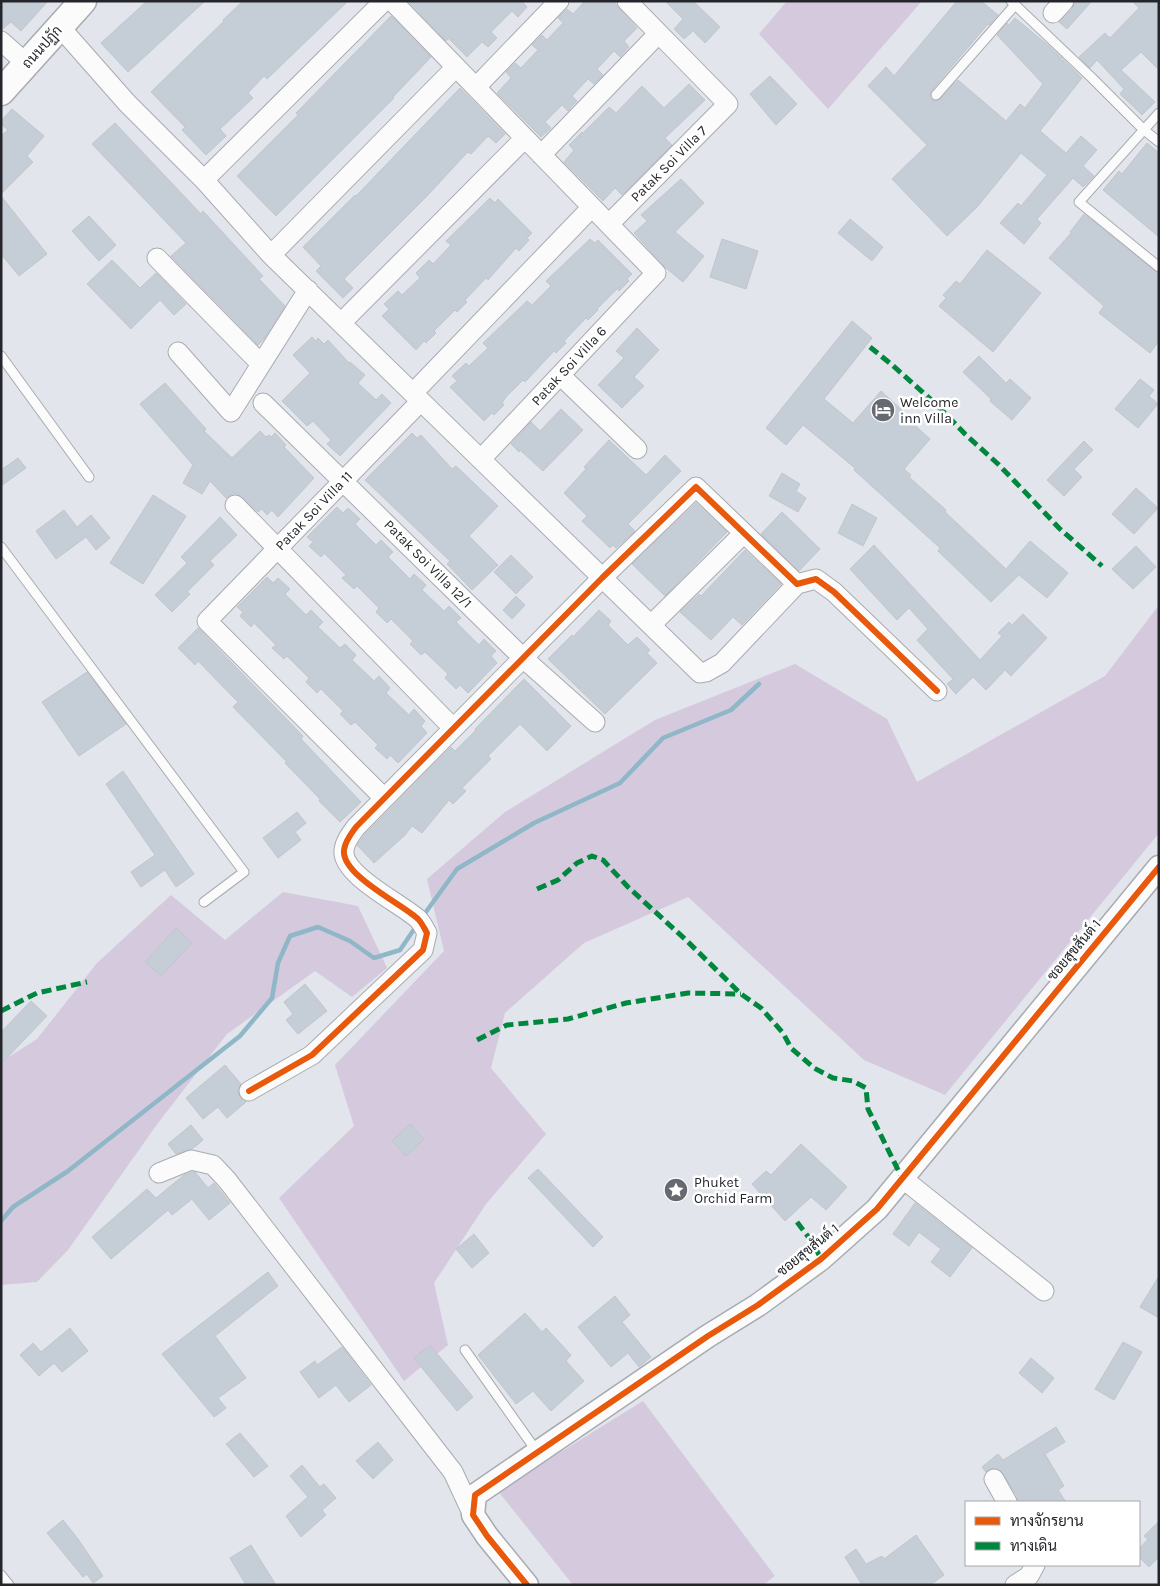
<svg xmlns="http://www.w3.org/2000/svg" width="1160" height="1586" viewBox="0 0 1160 1586" font-family="Karla,Sarabun,sans-serif">
  <style>
    .green { fill: #d5c9de }
    .lines { fill: none; stroke-linecap: round; stroke-linejoin: round }
    .stream { stroke: #8fb7c7; stroke-width: 4.5 }
    .building { fill: #c5cdd7; stroke: #c2c6ca }
    .service-casing { stroke: #a8abb0; stroke-width: 11 }
    .minor-casing { stroke: #a8abb0; stroke-width: 21 }
    .tertiary-casing { stroke: #a8abb0; stroke-width: 25 }
    .secondary-casing { stroke: #a8abb0; stroke-width: 29 }
    .service { stroke: #fbfbfc; stroke-width: 9 }
    .minor { stroke: #fbfbfc; stroke-width: 19 }
    .tertiary { stroke: #fbfbfc; stroke-width: 22 }
    .secondary { stroke: #fbfbfc; stroke-width: 26 }
    .quiet { stroke: #00873e; stroke-width: 5; stroke-dasharray: 10 5; stroke-linecap: butt }
    .cycleway-casing { stroke: #fff; stroke-width: 9 }
    .cycleway { stroke: #e8590c; stroke-width: 6 }
    .labels { text-anchor: middle; dominant-baseline: central; stroke-width: 5; stroke-linejoin: round; paint-order: stroke }
    .street-label { font-size: 14px; fill: #24262b; stroke: #fff }
    .poi-label { font-size: 14px; fill: #24262b; stroke: #fff; text-anchor: start }
  </style>
  <rect width="100%" height="100%" fill="#e2e5ec"/>
  <path class="green" d="M787,1H922L828,109L759,34Z
    M1159,605V833L945,1095L864,1060L688,897L584,943L505,1013L491,1068L546,1134L486,1204L434,1283L448,1345L404,1381L279,1198L354,1126L335,1065L444,951L427,879L505,812L655,720L795,664L887,719L917,782L1105,676Z
    M283,892L358,906L387,968L352,997L315,971L227,1034L158,1123L68,1250L37,1282L1,1285V1062L37,1039L97,963L171,895L225,940Z
    M643,1401L775,1576L763,1585H573L498,1491Z"/>
  <g class="lines">
    <path class="stream" d="M423,916L457,869L534,823L620,783L663,738L731,710L759,684
      M1,1221L13,1207L68,1171L240,1036L272,998L278,963L290,936L318,927L350,941L374,958L400,950L417,925"/>
  </g>
  <path class="building" d="M1,1H48L21,31L11,22L1,30Z
    M147,1H205L128,72L101,43Z
    M243,1H348L267,79L264,76L248,93L253,98L220,129L226,136L206,155L182,130L185,127L151,92L224,21L223,20Z
    M408,1H522L527,7L518,17L512,11L491,32L497,38L488,47L482,42L467,57L448,38L446,41Z
    M585,1H613L637,28L624,41L629,47L620,57L614,51L597,69L603,75L594,84L588,79L572,96L577,101L571,107L568,111L562,105L545,122L551,128L541,137L497,93L511,78L506,72L515,63L521,68L538,50L532,45L542,35L547,40L563,23L558,18L567,9L573,14Z
    M665,1H693L720,27L705,43L693,31L684,39L674,29L683,19Z
    M957,1H981L998,15L989,25L988,24L931,91L930,97L932,100L935,101L940,99L958,80L1006,121L1020,104L1025,108L1043,84L997,35L1007,23L1009,25L1015,18L1049,46L1082,78L1040,131L1066,153L1081,136L1097,150L1083,166L1094,176L1083,187L1073,178L1037,219L1041,223L1024,244L1000,223L1018,203L1021,206L1047,175L1021,153L978,206L947,236L892,179L927,145L868,86L886,67L894,76Z
    M1075,1H1092L1067,29L1059,22L1072,9Z
    M1132,1H1159V70L1141,52L1121,70L1155,102L1142,115L1120,94L1124,89L1097,60L1090,68L1079,57L1105,33L1110,38L1139,8Z
    M391,16L431,57L393,97L394,98L276,216L237,176L298,115L296,113Z
    M770,76L797,104L776,125L750,94Z
    M689,84L705,100L665,138L672,145L622,195L615,188L603,201L564,162L574,150L569,145L582,132L583,133L609,107L616,113L642,86L664,108Z
    M460,88L505,134L496,143L488,136L471,154L468,152L462,158L427,196L344,279L353,288L343,298L316,271L321,266L303,247L355,195L356,196Z
    M12,109L44,136L27,156L33,162L1,194V136L8,130L1,124V121Z
    M115,123L201,214L203,211L263,276L259,279L285,306L264,339L258,345L171,256L186,243L92,144Z
    M1147,143L1159,153V237L1103,190L1119,171L1122,174Z
    M681,179L704,203L675,232L704,256L683,282L666,268L634,233L647,221L641,215Z
    M1,196L47,254L19,276L1,254Z
    M490,198L495,203L498,199L532,233L527,238L529,240L519,251L516,248L488,280L486,278L465,300L467,302L457,312L455,310L434,331L436,333L426,343L424,341L416,350L382,316L389,309L384,304L398,291L402,295L420,278L416,273L429,260L433,264L451,245L446,241Z
    M1084,214L1159,274V341L1150,353L1099,313L1104,306L1049,258L1071,233L1070,232Z
    M89,216L116,245L99,261L72,231Z
    M850,219L883,247L872,261L838,233Z
    M590,239L595,243L598,240L632,274L627,279L629,281L619,291L617,289L597,309L598,310L588,320L586,318L564,341L566,343L556,353L554,351L525,382L523,380L506,397L502,403L504,405L494,415L492,413L484,421L450,387L457,381L452,376L466,363L469,366L488,348L483,343L527,301L532,305L551,286L546,281Z
    M722,239L758,251L746,289L710,277Z
    M987,250L1041,293L993,352L939,306L946,298L943,295L956,281L960,284Z
    M112,260L140,288L156,273L186,304L174,315L160,300L131,329L87,284Z
    M852,321L872,338L824,399L853,423L881,391L904,412L902,414L930,439L904,469L911,475L909,477L946,510L945,512L1006,569L1030,541L1068,573L1047,598L1019,575L991,602L938,551L940,548L854,470L855,468L803,425L786,445L766,428Z
    M637,328L659,350L634,377L644,386L622,408L598,385L624,358L616,351Z
    M312,337L316,341L318,338L324,344L328,340L349,363L350,362L365,375L358,383L376,400L382,394L391,403L340,456L327,444L331,440L313,421L307,426L282,401L310,373L293,355Z
    M979,356L1006,383L1010,379L1031,398L1012,420L990,401L991,399L963,372Z
    M1140,379L1154,390L1149,396L1158,404L1138,428L1115,409Z
    M165,383L206,429L204,431L232,458L260,431L266,437L269,435L271,437L275,433L286,445L284,447L314,478L278,517L272,510L267,515L262,509L258,512L238,494H232L226,498L210,481L202,494L183,483L193,465L140,404Z
    M561,409L583,430L543,471L520,450L519,452L511,444L531,422L540,431Z
    M412,433L417,438L421,435L452,469L456,466L498,506L469,536L498,565L472,590L447,564L450,561L365,480Z
    M609,440L646,475L665,455L681,471L628,524L635,531L616,548L613,545L610,548L582,521L587,516L564,493L586,469L584,467Z
    M1084,441L1093,450L1074,469L1082,477L1064,496L1047,480Z
    M18,458L26,468L1,486V470Z
    M782,473L800,484L796,491L806,498L798,512L769,496Z
    M1136,488L1158,508L1134,534L1112,514Z
    M153,495L186,516L143,584L110,563Z
    M696,503L727,532L665,596L632,564Z
    M852,504L877,518L863,546L838,533Z
    M337,507L343,513L348,508L360,519L355,524L376,545L381,540L393,552L388,557L410,579L414,574L426,585L422,590L444,611L449,606L461,618L456,622L479,645L484,639L496,651L491,656L497,663L468,693L460,685L456,689L445,678L448,674L425,652L421,655L410,644L413,641L391,619L387,623L376,612L379,608L357,586L354,589L342,578L346,575L324,553L321,557L309,546L313,542L307,537Z
    M64,510L77,527L91,515L110,538L96,550L86,537L56,559L36,531Z
    M782,512L820,549L799,571L761,534Z
    M220,517L237,535L210,561L214,565L187,592L190,594L172,612L155,595L187,563L181,557Z
    M874,545L980,660L1002,636L998,633L1009,622L1012,625L1023,614L1047,638L1011,676L1005,670L986,690L973,677L956,694L947,684L953,679L917,640L928,629L909,608L897,620L850,569Z
    M1136,546L1156,567L1133,589L1112,569Z
    M745,550L781,584L742,625L733,617L711,640L680,612L699,594L701,596Z
    M511,555L533,577L516,594L494,572Z
    M267,577L273,583L278,578L290,589L285,594L306,615L311,610L323,622L318,627L340,648L345,644L356,655L352,660L374,681L379,676L390,688L386,693L409,715L414,709L425,721L421,726L427,733L398,763L390,755L387,759L375,748L378,745L355,722L351,725L340,714L343,711L321,689L317,693L306,682L309,678L287,656L284,659L272,648L276,645L254,623L251,627L240,616L243,612L237,607Z
    M516,596L525,605L512,619L503,610Z
    M599,610L611,621L608,625L628,645L637,637L650,650L647,653L657,663L605,714L548,659L572,635L573,637Z
    M198,628L303,736L301,739L361,802L340,822L319,801L320,799L285,763L287,762L233,707L238,702L198,661L195,665L178,648Z
    M87,672L126,724L79,756L42,702Z
    M524,679L571,726L547,751L520,724L488,756L491,759L462,788L466,791L453,804L449,800L422,833L412,826L405,835L374,863L357,845L365,834L451,747L455,751L476,730L475,729Z
    M123,771L194,874L176,887L165,870L141,887L131,872L155,855L106,784Z
    M297,812L306,823L295,832L301,840L278,858L263,838Z
    M176,928L192,943L161,976L145,962Z
    M305,984L327,1011L298,1034L286,1020L293,1014L284,1002Z
    M31,1001L47,1016L1,1064V1032Z
    M225,1065L241,1084L238,1091L240,1097L246,1102L227,1118L218,1107L203,1119L186,1098Z
    M410,1124L424,1139L406,1156L392,1141Z
    M191,1125L203,1140L192,1149L176,1154L168,1144Z
    M801,1144L847,1187L826,1210L811,1197L785,1221L752,1184L766,1171L771,1175Z
    M538,1169L603,1237L593,1247L528,1178Z
    M192,1172H195L208,1188L214,1183L230,1203L209,1220L192,1199L172,1215L168,1210L111,1259L92,1237L147,1189L156,1198L184,1175Z
    M915,1203L972,1248L950,1277L931,1262L941,1249L919,1232L909,1246L893,1234Z
    M474,1234L489,1253L472,1268L456,1249Z
    M268,1272L278,1286L215,1336L246,1378L218,1398L226,1408L214,1417L162,1354Z
    M1159,1276V1318L1140,1307Z
    M615,1296L630,1315L622,1322L651,1357L639,1367L628,1353L611,1367L578,1327Z
    M525,1313L542,1332L546,1328L571,1355L566,1361L584,1381L551,1411L533,1391L516,1404L478,1355Z
    M70,1328L88,1351L62,1372L54,1363L39,1376L20,1355L33,1343L41,1352Z
    M1123,1342L1142,1352L1114,1400L1095,1389Z
    M430,1345L473,1397L457,1411L414,1358Z
    M342,1347L371,1385L349,1402L336,1385L319,1398L300,1372L315,1361L317,1365Z
    M1031,1358L1054,1378L1042,1393L1019,1373Z
    M1056,1427L1065,1442L1045,1454L1064,1486L1058,1490L1066,1502H1018L1017,1496L1000,1470L994,1468L986,1472L982,1467L998,1454L1003,1460Z
    M240,1433L268,1466L254,1477L226,1444Z
    M378,1442L393,1460L373,1479L356,1461Z
    M302,1465L320,1487L324,1484L336,1498L322,1510L326,1515L301,1537L286,1516L308,1497L290,1476Z
    M63,1520L78,1539L103,1576L93,1583L87,1574L83,1577L47,1533Z
    M1159,1521V1557L1149,1567L1139,1557V1549L1148,1539L1144,1536Z
    M916,1535L944,1575L930,1585H862L845,1557L856,1549L866,1564L882,1556L884,1559Z
    M251,1545L276,1585H246L230,1558Z"/>
  <g class="lines">
    <g class="service-casing">
      <path id="service" d="M1011,1L1092,78L1144,130L1159,142
        M936,95L1015,5
        M1159,113L1079,202L1159,267
        M1,356L89,477
        M1,547L244,872L204,902
        M465,1350L538,1453
        M1,1575L9,1585"/>
    </g>
    <g class="minor-casing">
      <path id="minor" d="M392,1L656,273L481,459
        M1053,13L1064,1
        M60,27L127,103L204,180L271,255L700,673L706,672L722,663L797,584
        M1,41L27,64
        M476,87L559,1
        M541,155L658,34
        M204,180L384,1
        M609,224L728,104L627,1
        M271,255L456,67
        M157,258L261,364
        M341,323L525,138
        M178,352L231,412L308,290
        M560,375L637,449
        M413,393L592,207
        M263,403L523,658L595,722
        M235,505L453,728
        M651,625L744,533
        M384,798L207,621L421,401
        M249,1091L312,1055L423,950L427,933C424,928 422,923 418,919C402,904 341,875 344,850C345,841 351,834 356,827L602,578L696,487L797,584L816,579L834,592L937,691
        M159,1173L191,1160L213,1165L227,1180L453,1472L473,1515
        M902,1178L1044,1291
        M994,1479L1007,1502
        M1015,1585L1029,1576L1035,1565"/>
    </g>
    <g class="tertiary-casing">
      <path id="tertiary" d="M527,1585L487,1536L473,1515L475,1495L708,1336L758,1305L821,1259L877,1209L1159,867"/>
    </g>
    <g class="secondary-casing">
      <path id="secondary" d="M1,92L83,1"/>
    </g>
    <use href="#service" class="service"/>
    <use href="#minor" class="minor"/>
    <use href="#tertiary" class="tertiary"/>
    <use href="#secondary" class="secondary"/>
    <path class="quiet" d="M870,347L891,364L936,404L965,434L998,464L1026,493L1059,528L1102,566
      M537,889L558,880L577,863L592,856L603,860L628,887L686,940L741,994L761,1008L783,1033L791,1048L814,1068L833,1078L853,1081L866,1088L868,1109L902,1178
      M1,1011L37,993L87,982
      M477,1040L507,1025L568,1019L626,1003L688,993L741,994
      M797,1222L813,1243L821,1259"/>
    <g class="cycleway-casing">
      <path id="cycleway" d="M249,1091L312,1055L423,950L427,933C424,928 422,923 418,919C402,904 341,875 344,850C345,841 351,834 356,827L602,578L696,487L797,584L816,579L834,592L937,691
        M527,1585L487,1536L473,1515L475,1495L708,1336L758,1305L821,1259L877,1209L1159,867"/>
    </g>
    <use href="#cycleway" class="cycleway"/>
  </g>
  <defs>
    <g id="hotel-disc" transform="scale(1.25)"><circle r="9.5" fill="#66696f" stroke="#fff"/><path d="M-6-4.5h1.5V1H6V5H4.5V3h-9V5H-6ZM-4 0a1.8 1.8 0 1 1 3.6 0ZM.5 0V-2.5h3Q6-2.5 6 0Z" fill="#fff"/></g>
    <g id="sight-disc" transform="scale(1.25)"><circle r="9.5" fill="#66696f" stroke="#fff"/><path d="M0-6L1.8-2.2L6-1.7L2.9 1.2L3.7 5.4L0 3.3L-3.7 5.4L-2.9 1.2L-6-1.7L-1.8-2.2Z" fill="#fff"/></g>
  </defs>
  <g fill-rule="evenodd">
    <use href="#hotel-disc" x="883" y="410"/>
    <use href="#sight-disc" x="676" y="1190"/>
  </g>
  <g class="labels">
    <g class="street-label">
      <text transform="translate(42 47) rotate(-48)">ถนนปฏัก</text>
      <text transform="translate(669 164) rotate(-45)">Patak Soi Villa 7</text>
      <text transform="translate(569 366) rotate(-47)">Patak Soi Villa 6</text>
      <text transform="translate(314 511) rotate(-46)">Patak Soi Villa 11</text>
      <text transform="translate(428 564) rotate(45)">Patak Soi Villa 12/1</text>
      <text transform="translate(1074 950) rotate(-50)">ซอยสุขสันต์ 1</text>
      <text transform="translate(808 1250) rotate(-39)">ซอยสุขสันต์ 1</text>
    </g>
    <g class="poi-label">
      <text x="900" y="402">Welcome<tspan x="900" dy="16">inn Villa</tspan></text>
      <text x="694" y="1182">Phuket<tspan x="694" dy="16">Orchid Farm</tspan></text>
    </g>
  </g>
  <rect width="1160" height="1586" fill="none" stroke="#24262b" stroke-width="5"/>
  <rect x="965" y="1501" width="175" height="65" fill="#ffffff" stroke="#a7a8aa"/>
  <rect x="975" y="1517" width="25" height="8" fill="#e8590c" stroke="#a7a8aa"/>
  <text x="1010" y="1526" font-size="15" fill="#24262b">ทางจักรยาน</text>
  <rect x="975" y="1542" width="25" height="8" fill="#00873e" stroke="#a7a8aa"/>
  <text x="1010" y="1551" font-size="15" fill="#24262b">ทางเดิน</text>
</svg>
